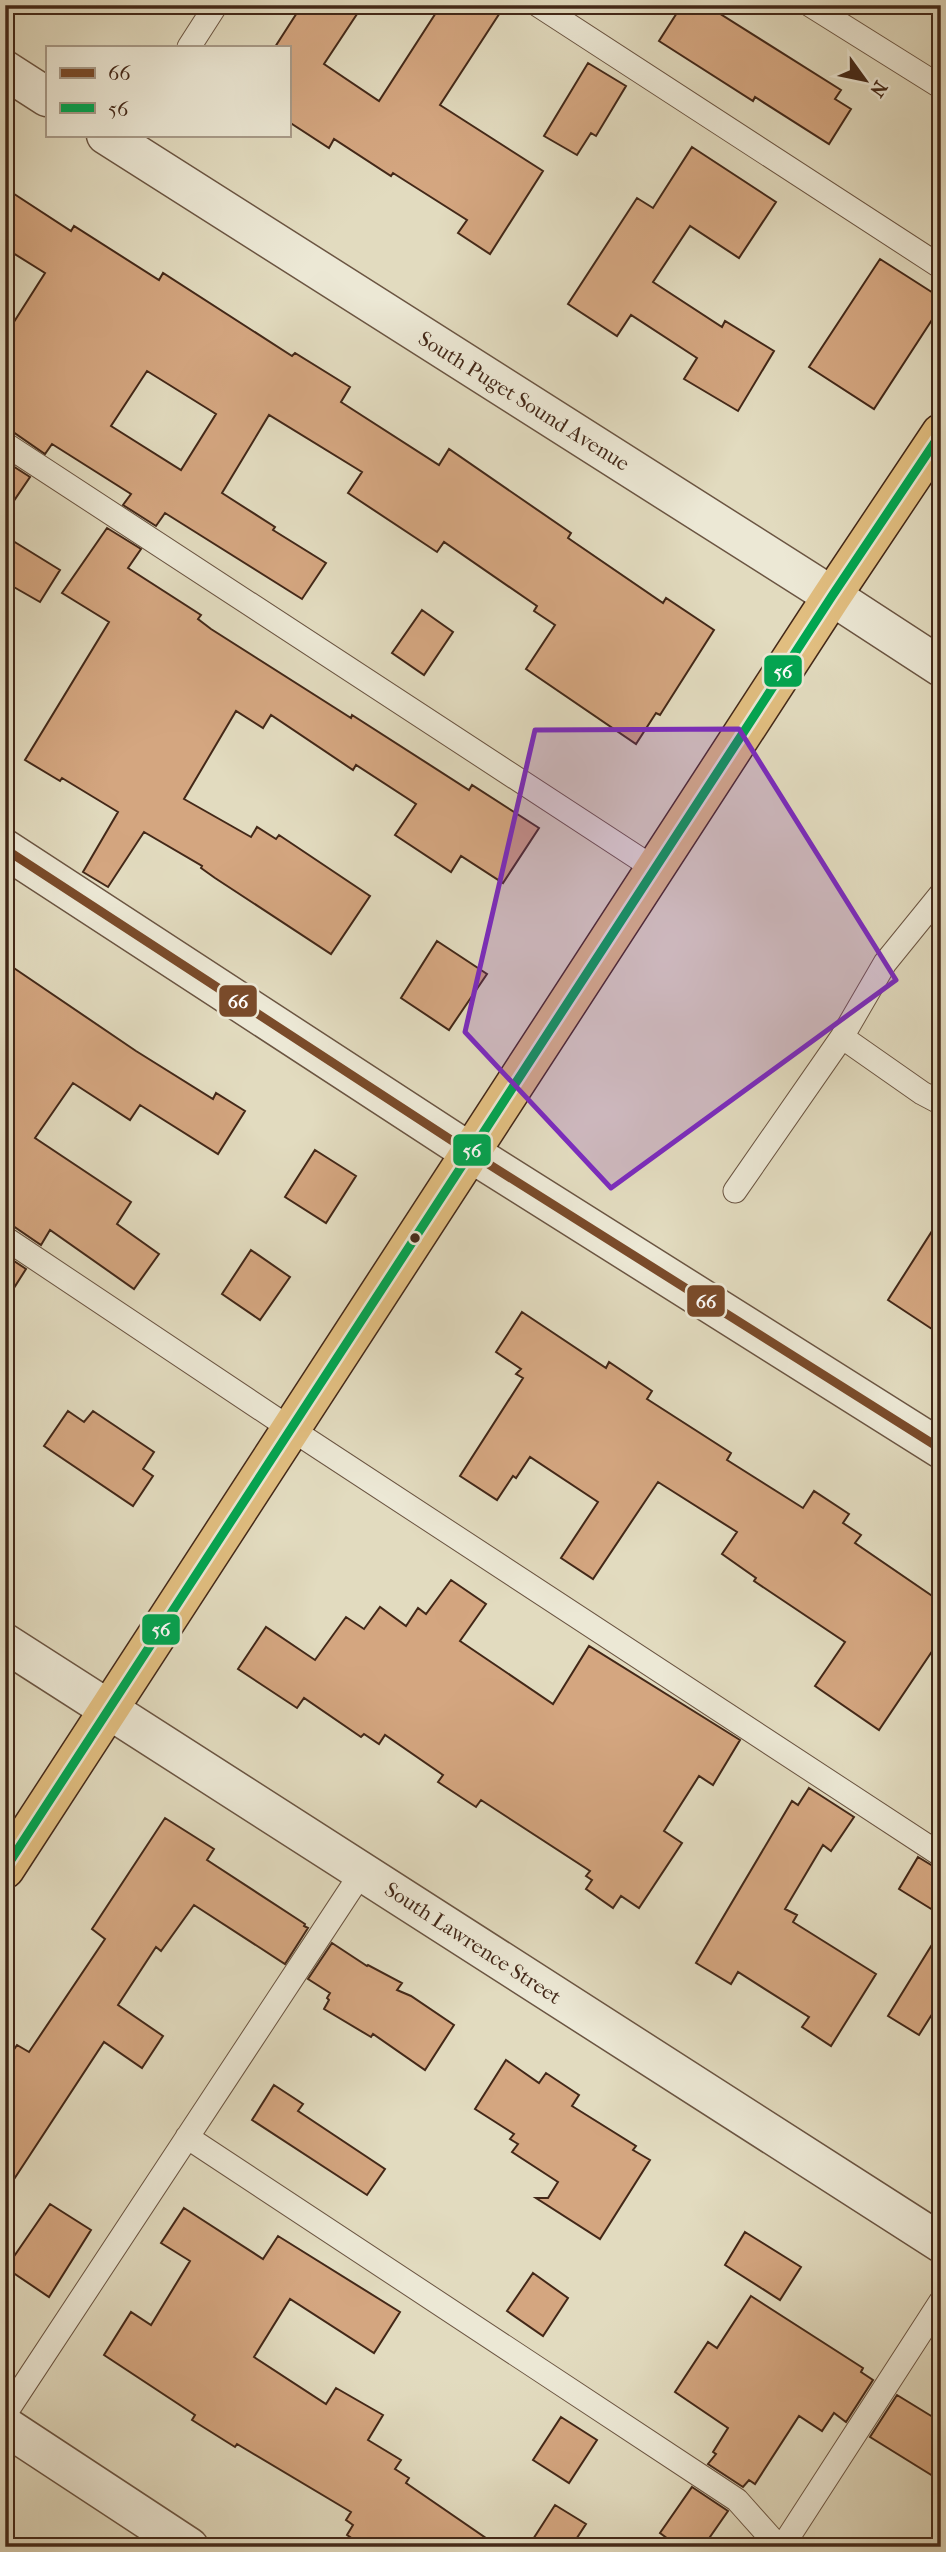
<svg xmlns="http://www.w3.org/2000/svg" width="946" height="2552" viewBox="0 0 946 2552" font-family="'IM FELL French Canon',serif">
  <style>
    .building { fill: #d4a680; stroke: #432818; stroke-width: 2; fill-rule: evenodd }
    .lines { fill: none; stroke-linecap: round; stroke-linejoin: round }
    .service-casing { stroke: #6b5542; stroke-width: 25 }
    .minor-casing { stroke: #6b5542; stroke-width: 41 }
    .tertiary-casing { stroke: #6b5542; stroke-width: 41 }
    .primary-casing { stroke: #432818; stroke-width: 41 }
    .service { stroke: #ece8d5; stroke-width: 23 }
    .minor { stroke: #ece8d5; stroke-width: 38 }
    .tertiary { stroke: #ece8d5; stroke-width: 38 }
    .primary { stroke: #e1be80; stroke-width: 38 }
    .bus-1-casing { stroke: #ece8d5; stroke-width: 14 }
    .bus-2-casing { stroke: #ece8d5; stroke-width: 14 }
    .bus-1 { stroke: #7a4b2a; stroke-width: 9 }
    .bus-2 { stroke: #00a651; stroke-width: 9 }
    .marked { fill: #7b2cbf; fill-opacity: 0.2; stroke: #7b2cbf; stroke-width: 5; stroke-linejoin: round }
    .bus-dot { fill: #432818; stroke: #ece8d5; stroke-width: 2.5 }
    .labels { text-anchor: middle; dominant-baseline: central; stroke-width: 6; stroke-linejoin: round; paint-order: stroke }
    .street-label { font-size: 21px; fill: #432818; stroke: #ece8d5 }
    .line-badge { stroke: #ece8d5; stroke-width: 2.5 }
    .badge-label { font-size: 19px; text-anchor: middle; font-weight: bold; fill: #fff }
  </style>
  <rect width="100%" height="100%" fill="#e2dbbf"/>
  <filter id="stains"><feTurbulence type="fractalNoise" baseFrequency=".00286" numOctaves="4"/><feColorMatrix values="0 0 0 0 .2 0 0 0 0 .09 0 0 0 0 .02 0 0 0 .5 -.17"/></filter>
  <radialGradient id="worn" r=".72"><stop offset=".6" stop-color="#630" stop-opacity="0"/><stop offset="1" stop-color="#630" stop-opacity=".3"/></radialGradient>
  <path class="building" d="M302,5H363L324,64L379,101L441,5H505L440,105L543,171L490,254L458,233L467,220L393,173L391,176L334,139L329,148L289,122V47H275Z
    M682,5H706L841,90L835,99L851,109L829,144L755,97L753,101L659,41Z
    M588,63L626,86L596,136L591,133L577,155L544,136Z
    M692,147L776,202L739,258L690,226L653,282L722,327L725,321L774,351L738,411L684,379L697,358L631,315L617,336L568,304L637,198L653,208Z
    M5,188L71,231L74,226L159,280L163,273L292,356L295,353L350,387L341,402L439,465L449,449L571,533L568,538L663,603L666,598L714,630L660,715L656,713L636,744L526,669L555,625L534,611L537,606L444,542L437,552L348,493L362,472L269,415L222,493L275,527L273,530L326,563L302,599L165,513L156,526L123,505L131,494L52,444L45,454L13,432L5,430V336L45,273L5,248ZM147,371L216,414L181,470L111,426Z
    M880,259L941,298V306L874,409L809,367Z
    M5,461L30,477L5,514Z
    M107,528L141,549L128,568L201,615L198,619L211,629L351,718L352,715L469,790L472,785L539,828L503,883L461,856L451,872L395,835L416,804L356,765L353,770L271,715L263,728L236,711L184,799L251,837L257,827L276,839L279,835L370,896L331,954L215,878L201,868L202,866L144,832L108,887L83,872L118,812L62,778L60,781L25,760L109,622L62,593Z
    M5,536L60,570L40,602L5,582Z
    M422,610L453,632L424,675L392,653Z
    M437,941L487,974L449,1030L401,998Z
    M5,962L136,1051L213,1099L216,1093L245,1111L218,1154L140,1105L130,1120L73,1083L35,1138L131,1202L117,1224L159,1254L134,1289L50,1230L41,1245L13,1226L5,1224Z
    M315,1150L356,1176L326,1223L285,1197Z
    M941,1217V1335L888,1300Z
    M251,1250L290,1277L260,1320L222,1294Z
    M5,1255L26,1269L5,1302Z
    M522,1312L606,1368L609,1362L652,1391L647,1399L731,1453L727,1460L803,1508L814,1491L849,1514L843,1523L861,1535L855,1543L941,1602V1638L879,1730L815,1686L845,1642L754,1581L756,1578L722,1554L737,1532L658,1482L593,1579L561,1558L598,1502L530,1457L516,1478L513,1476L497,1500L460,1476L523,1378L516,1374L521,1369L496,1352Z
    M68,1411L84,1422L93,1411L154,1452L143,1469L153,1476L133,1506L44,1446Z
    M451,1580L486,1604L460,1641L553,1704L589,1646L740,1740L713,1785L699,1776L664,1831L682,1843L639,1908L621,1896L613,1908L586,1889L592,1880L586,1876L590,1871L481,1800L476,1807L438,1782L443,1775L385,1735L379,1744L364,1734L361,1737L304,1698L297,1708L238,1669L266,1627L315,1660L346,1617L364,1629L380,1607L406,1626L418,1608L426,1614Z
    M809,1788L854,1817L831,1851L823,1845L785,1909L797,1915L793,1922L876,1974L831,2046L802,2027L809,2017L738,1972L731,1984L696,1963L792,1801L798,1805Z
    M165,1818L214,1849L207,1860L305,1924L304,1926L308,1928L285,1964L194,1905L161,1951L156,1947L118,2005L163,2036L142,2068L104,2042L5,2193V2063L17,2045L29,2052L105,1939L92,1929Z
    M918,1857L941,1871V1915L899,1889Z
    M941,1930V2000L919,2035L888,2016Z
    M332,1943L367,1966L368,1965L402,1983L397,1990L411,1996L454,2025L425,2070L373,2034L371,2037L324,2009L329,2000L327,1998L330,1993L308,1979Z
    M506,2060L539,2083L546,2073L579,2095L572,2106L636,2146L633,2150L650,2160L600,2239L536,2198H548L558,2182L512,2152L518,2144L510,2139L514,2134L475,2109Z
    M274,2085L303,2104L298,2111L385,2169L367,2195L252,2120Z
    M50,2204L91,2230L49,2297L6,2268Z
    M184,2208L263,2259L278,2236L400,2312L374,2353L290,2299L254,2357L326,2404L336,2388L383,2415L368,2440L401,2460L395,2469L409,2478L406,2483L499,2547H365L347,2535L353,2525L346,2520L351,2512L237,2444L235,2447L192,2420L195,2415L104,2355L131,2312L151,2325L190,2261L161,2243Z
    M745,2232L801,2267L780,2300L725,2265Z
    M533,2273L568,2298L543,2336L507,2311Z
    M751,2296L863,2368L861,2372L873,2380L846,2422L834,2413L822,2431L799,2416L755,2484L749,2480L743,2487L708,2464L716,2454L713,2452L728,2428L675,2392L708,2342L717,2348Z
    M897,2395L941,2422V2481L870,2437Z
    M561,2417L597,2440L569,2483L533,2460Z
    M692,2487L728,2511L703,2547H679L660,2533Z
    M555,2505L586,2524L571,2547H528Z"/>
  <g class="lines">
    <g class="service-casing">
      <path id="service" d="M538,5L941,267
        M810,5L941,87
        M189,47L216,5
        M5,444L655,869
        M842,1037L922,1093L941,1103
        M735,1191L842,1037L885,963L941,894
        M5,1238L291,1429L941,1855
        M187,2137L737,2500L779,2547
        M5,2414L362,1872
        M782,2547L941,2301"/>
    </g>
    <g class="minor-casing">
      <path id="minor" d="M5,70L47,97
        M106,135L832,596
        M5,849L471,1153L941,1449
        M5,1643L941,2243
        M5,2426L189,2547"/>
    </g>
    <g class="tertiary-casing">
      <path id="tertiary" d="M832,596L941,667"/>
    </g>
    <g class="primary-casing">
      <path id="primary" d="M5,1869L832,596L941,433"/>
    </g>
    <use href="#service" class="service"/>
    <use href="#minor" class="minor"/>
    <use href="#tertiary" class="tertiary"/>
    <use href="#primary" class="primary"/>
    <g class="bus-1-casing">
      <path id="bus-1" d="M5,849L471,1153L941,1449"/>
    </g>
    <g class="bus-2-casing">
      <path id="bus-2" d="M5,1869L832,596L941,433"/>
    </g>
    <use href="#bus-1" class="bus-1"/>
    <use href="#bus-2" class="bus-2"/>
  </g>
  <path class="marked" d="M739,729L896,980L611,1188L465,1032L535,730Z"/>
  <circle class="bus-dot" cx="415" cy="1238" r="6"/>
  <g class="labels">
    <g class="street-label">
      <text transform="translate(524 401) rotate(32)">South Puget Sound Avenue</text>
      <text transform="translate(473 1943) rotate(33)">South Lawrence Street</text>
    </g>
  </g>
  <g class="line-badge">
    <rect x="763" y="654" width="40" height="34" rx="7" fill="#00a651"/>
    <rect x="218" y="984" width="40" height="34" rx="7" fill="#7a4b2a"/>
    <rect x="452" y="1133" width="40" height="34" rx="7" fill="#00a651"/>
    <rect x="686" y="1284" width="40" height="34" rx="7" fill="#7a4b2a"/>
    <rect x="141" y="1613" width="40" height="33" rx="7" fill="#00a651"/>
  </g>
  <g class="badge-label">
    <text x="783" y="678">56</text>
    <text x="238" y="1008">66</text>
    <text x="472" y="1157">56</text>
    <text x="706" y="1308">66</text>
    <text x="161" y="1636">56</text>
  </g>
  <rect width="946" height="2552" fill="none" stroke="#e2dbbf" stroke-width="28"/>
  <rect x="7" y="7" width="932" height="2538" fill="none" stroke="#432818" stroke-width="3.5"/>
  <rect x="14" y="14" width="918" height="2524" fill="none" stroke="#432818" stroke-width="2"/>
  <rect x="46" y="46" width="245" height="91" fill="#ece8d5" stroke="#a89b89" stroke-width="2"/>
  <rect x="60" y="68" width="35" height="10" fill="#7a4b2a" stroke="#a89b89" stroke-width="2"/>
  <text x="108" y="80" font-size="21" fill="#432818">66</text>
  <rect x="60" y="103" width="35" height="10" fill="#00a651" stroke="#a89b89" stroke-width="2"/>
  <text x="108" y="116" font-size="21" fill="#432818">56</text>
  <g transform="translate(865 80) rotate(123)" stroke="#ece8d5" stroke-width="5" paint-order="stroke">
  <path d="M0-5L12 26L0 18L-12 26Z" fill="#432818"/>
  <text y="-10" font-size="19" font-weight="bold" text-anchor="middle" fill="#432818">N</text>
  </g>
  <rect width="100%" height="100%" filter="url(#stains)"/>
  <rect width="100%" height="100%" fill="url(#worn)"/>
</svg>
